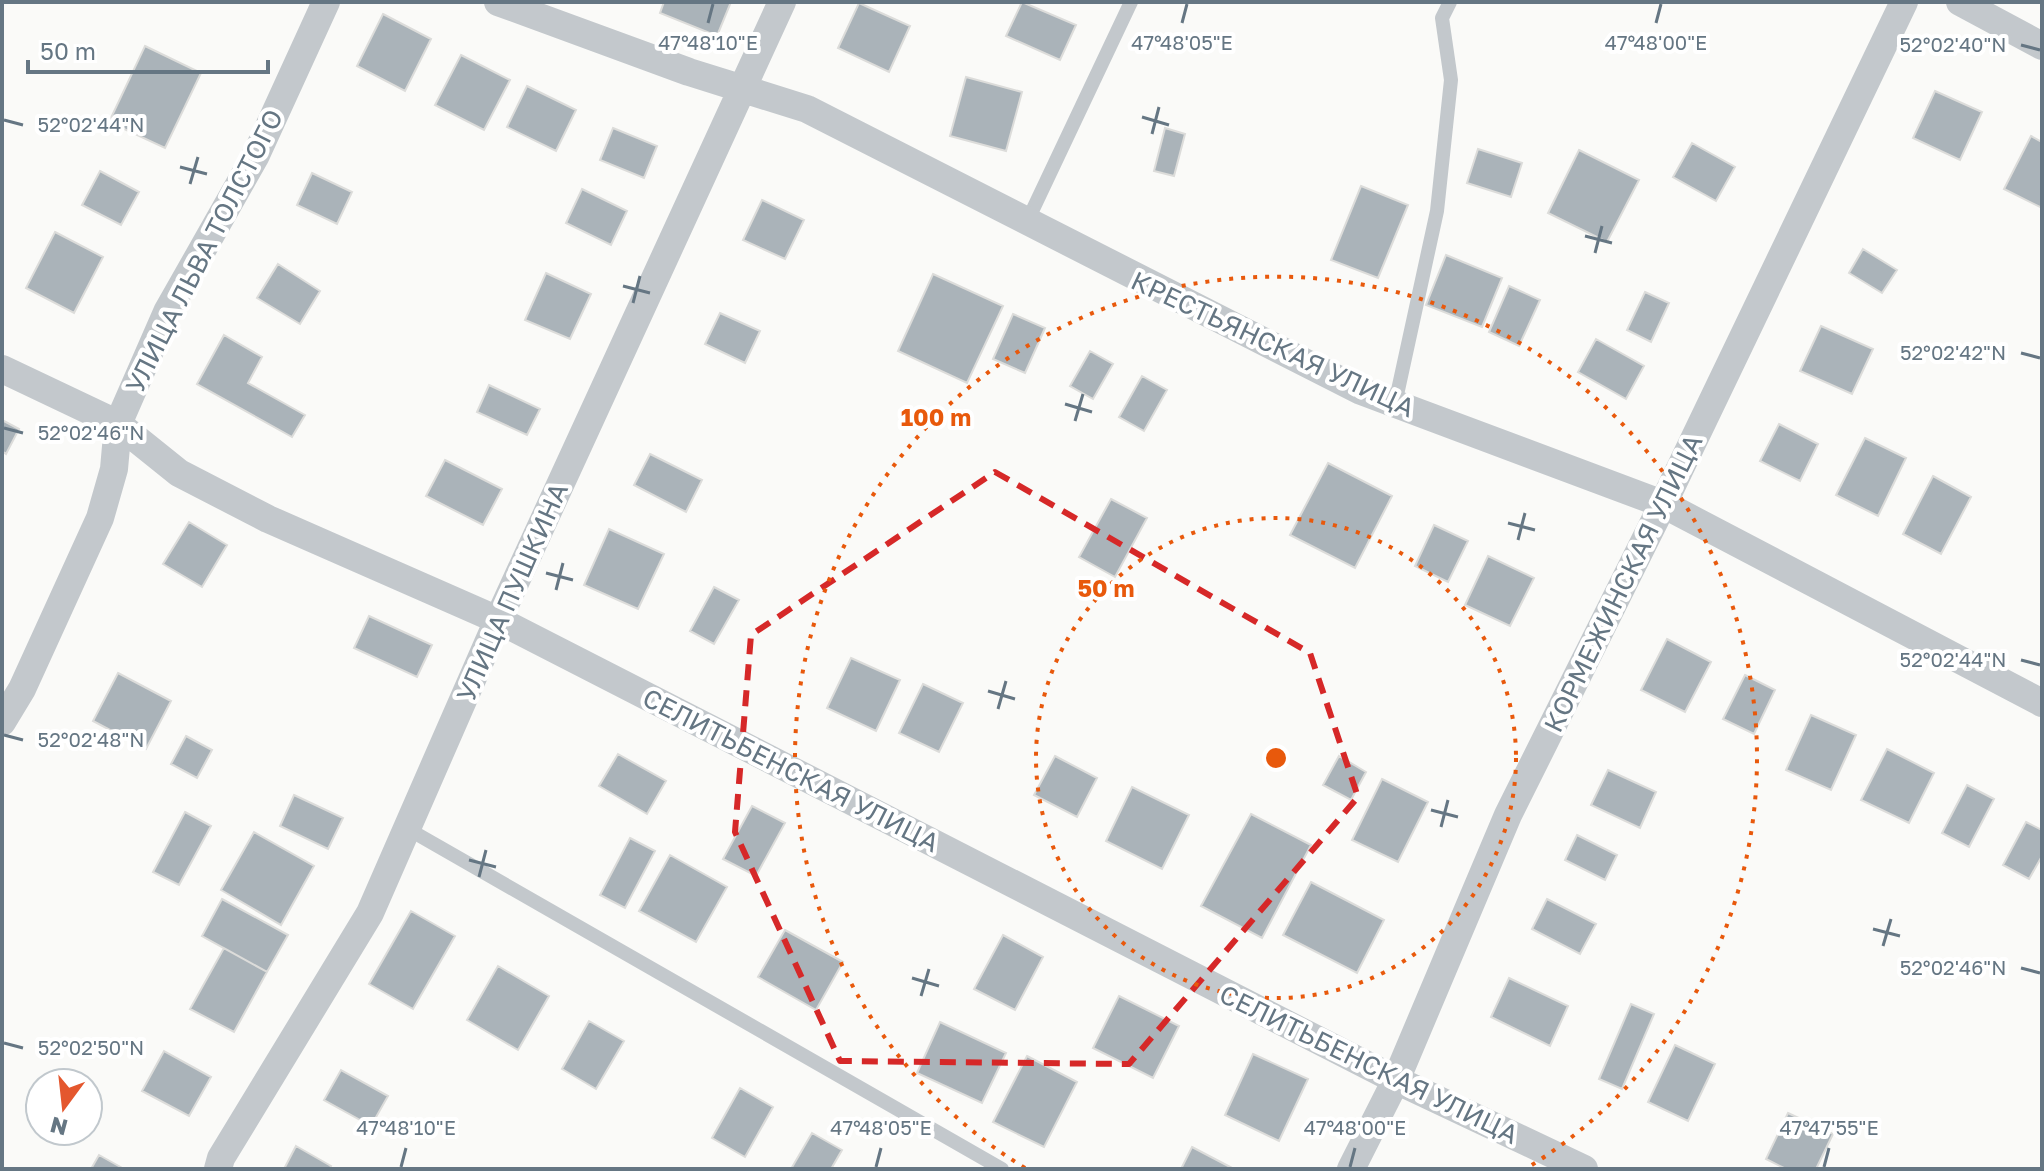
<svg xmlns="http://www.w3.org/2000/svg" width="2044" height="1171" viewBox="0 0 2044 1171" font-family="'Golos Text',sans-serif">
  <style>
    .building { fill: #aab3b9; stroke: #dcdcda; stroke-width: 2 }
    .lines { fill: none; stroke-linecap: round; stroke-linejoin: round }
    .lane { stroke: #c3c8cc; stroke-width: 14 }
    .street { stroke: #c3c8cc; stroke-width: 28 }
    .marked { fill: none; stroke: #d62828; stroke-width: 6; stroke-dasharray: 16 10; stroke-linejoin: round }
    .ticks { fill: none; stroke: #657683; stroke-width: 3 }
    .ring { fill: none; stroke: #e8590c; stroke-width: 4; stroke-dasharray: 4 8 }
    .labels { text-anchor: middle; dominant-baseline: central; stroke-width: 8; stroke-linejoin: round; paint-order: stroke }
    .street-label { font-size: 26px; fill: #657683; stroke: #fff }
    .ticks-label { font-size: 20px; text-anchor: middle; fill: #657683; stroke: #fff; stroke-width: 8; stroke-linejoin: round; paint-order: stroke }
    .centre { fill: #e8590c; stroke: #fff; stroke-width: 4 }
    .ring-label { font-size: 24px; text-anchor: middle; font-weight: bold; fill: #e8590c; stroke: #fff; stroke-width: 8; stroke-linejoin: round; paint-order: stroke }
  </style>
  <rect width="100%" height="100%" fill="#fafaf8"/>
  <path class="building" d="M664,2H731L717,36L660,13Z
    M1022,2L1076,25L1060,60L1006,36Z
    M859,3L910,26L889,72L838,48Z
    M383,14L431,39L405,91L357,66Z
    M145,46L201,73L165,148L109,122Z
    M461,55L510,80L484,130L435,105Z
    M966,77L1022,92L1006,151L950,136Z
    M527,86L576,110L556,151L507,127Z
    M1935,91L1982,112L1960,160L1913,138Z
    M613,128L657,146L644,178L600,160Z
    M1165,128L1185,134L1174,176L1154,171Z
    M2031,136L2042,142V208L2004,189Z
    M1692,143L1735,167L1716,201L1673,177Z
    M1478,149L1522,163L1511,197L1467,183Z
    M1579,150L1639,180L1607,242L1548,213Z
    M100,171L139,192L121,225L82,205Z
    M312,173L352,192L337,224L297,205Z
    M1361,186L1408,205L1378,278L1331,260Z
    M582,189L627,211L611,245L566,223Z
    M762,200L804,220L785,259L743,240Z
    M55,232L103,257L74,313L26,288Z
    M1863,249L1897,270L1882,293L1849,273Z
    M1446,255L1502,278L1482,327L1426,305Z
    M278,264L320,291L300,324L257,298Z
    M546,273L591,294L570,339L525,320Z
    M933,274L1003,306L967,383L898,351Z
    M1509,286L1540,300L1519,346L1489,332Z
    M1645,292L1669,303L1651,342L1627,330Z
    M720,313L760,331L745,363L705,344Z
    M1013,314L1045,328L1025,373L993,359Z
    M1821,326L1873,349L1852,394L1800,371Z
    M224,335L262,357L248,383L305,415L292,437L197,384Z
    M1596,339L1644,366L1626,399L1578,372Z
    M1090,351L1113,364L1093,399L1070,386Z
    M1142,376L1167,390L1144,431L1119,417Z
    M489,385L540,409L527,435L477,412Z
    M2,420L19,429L6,454L2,451Z
    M1779,424L1818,444L1800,481L1760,461Z
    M1865,438L1906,458L1878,516L1836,495Z
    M650,454L702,480L686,512L634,485Z
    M445,460L502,489L483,525L426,496Z
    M1328,463L1392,496L1355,568L1290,535Z
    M1933,476L1971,497L1941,554L1903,534Z
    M1111,499L1147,518L1115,577L1079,557Z
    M189,522L227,545L202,587L163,564Z
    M1434,525L1468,541L1448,582L1415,566Z
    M609,529L664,554L638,609L584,585Z
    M1488,556L1534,578L1510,626L1465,605Z
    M714,587L739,600L714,644L690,631Z
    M369,616L432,645L417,677L354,648Z
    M1667,639L1711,662L1685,712L1641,690Z
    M851,658L900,680L876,731L827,708Z
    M118,673L171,701L146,749L93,721Z
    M1745,675L1775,690L1754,734L1723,719Z
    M923,684L963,703L939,752L899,733Z
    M1811,715L1856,735L1831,790L1786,770Z
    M186,736L212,750L197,778L171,764Z
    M1887,749L1934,773L1909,823L1861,800Z
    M618,754L666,781L647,814L599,786Z
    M1055,756L1097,778L1077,817L1034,795Z
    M1339,756L1366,772L1351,800L1323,785Z
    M1608,770L1656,792L1640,828L1591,805Z
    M1382,779L1428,802L1398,862L1352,840Z
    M1967,785L1994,799L1969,847L1942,833Z
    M1132,787L1189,815L1162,869L1106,841Z
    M294,795L343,818L328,849L280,826Z
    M752,806L785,823L756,876L723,859Z
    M185,812L211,826L179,885L153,872Z
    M1251,814L1311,845L1262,938L1201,906Z
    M2026,822L2042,830V856L2029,879L2003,865Z
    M254,832L314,866L281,925L221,890Z
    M1577,835L1617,855L1605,880L1565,860Z
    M630,838L655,851L625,908L600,895Z
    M670,855L727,887L696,942L639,911Z
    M1311,882L1384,920L1357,973L1283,935Z
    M222,899L288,935L267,972L202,936Z
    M1547,899L1596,924L1580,954L1532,929Z
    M411,911L455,936L413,1009L369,984Z
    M785,930L843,962L816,1010L758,977Z
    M1003,935L1043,957L1015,1010L974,989Z
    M224,948L267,972L234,1032L190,1009Z
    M498,966L549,996L518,1050L467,1020Z
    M1509,978L1568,1006L1550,1046L1491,1017Z
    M1119,996L1179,1026L1153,1078L1093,1048Z
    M1631,1004L1654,1014L1622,1089L1599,1079Z
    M589,1021L624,1041L596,1089L562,1069Z
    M940,1022L1006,1053L982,1103L917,1073Z
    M1675,1045L1715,1064L1688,1121L1648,1102Z
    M164,1051L211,1077L189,1116L142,1091Z
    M1253,1054L1308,1079L1279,1141L1225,1115Z
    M1027,1056L1077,1082L1044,1147L993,1122Z
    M341,1070L388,1096L371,1126L324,1100Z
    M740,1088L773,1107L745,1157L712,1138Z
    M1788,1113L1833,1134L1816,1169H1786L1766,1159Z
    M812,1133L842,1150L831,1169H791Z
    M296,1146L331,1166L329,1169H284Z
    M1192,1147L1234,1169H1181Z
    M99,1155L124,1169H91Z"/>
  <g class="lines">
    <path class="lane" d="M1026,224L1131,2
      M1395,404L1437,211L1451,80L1442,18L1450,2
      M408,829L1002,1169"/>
    <path class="street" d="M498,2L689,72L807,109L1361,391L1663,504L2042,703
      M1960,2L2042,46
      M2,369L118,424L179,473L268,519L498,620L1396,1080L1584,1169
      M2,722L22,689L100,518L114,469L118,424L167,312L256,155L326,2
      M218,1169L221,1158L370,913L498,620L782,2
      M1351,1169L1396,1080L1508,815L1663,504L1904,2"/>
  </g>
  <path class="marked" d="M995,472L1310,653L1358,797L1129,1064L840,1061L735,832L751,635Z"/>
  <path class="ticks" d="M708,23L713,4M1182,23L1187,4M1656,23L1661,4M2021,45L2040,50M1142,117L1169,125M4,120L23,125M1152,134L1159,107M180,167L207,174M190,184L198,157M1585,236L1612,243M1595,253L1602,226M623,286L650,293M633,303L640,276M2021,353L2040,358M1065,404L1092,412M1075,421L1083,394M4,428L23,433M1508,523L1535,530M1518,540L1525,513M546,573L573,580M556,590L563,563M2021,660L2040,665M988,691L1015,699M998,709L1006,681M4,735L23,740M1431,810L1458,817M1441,827L1448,800M469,860L496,867M479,877L486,850M1873,929L1900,936M1883,946L1891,919M2021,968L2040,973M912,978L939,986M921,996L929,969M4,1043L23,1048M401,1167L406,1148M876,1167L881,1148M1350,1167L1355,1148M1824,1167L1829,1148"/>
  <g class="ring">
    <circle cx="1276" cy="758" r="240"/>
    <path d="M1025 1168A481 481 0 1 1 1527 1168"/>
  </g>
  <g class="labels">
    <g class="street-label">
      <text transform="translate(204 251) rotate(-63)">УЛИЦА ЛЬВА ТОЛСТОГО</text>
      <text transform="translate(1273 344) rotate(25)">КРЕСТЬЯНСКАЯ УЛИЦА</text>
      <text transform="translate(1623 583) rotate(-64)">КОРМЕЖИНСКАЯ УЛИЦА</text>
      <text transform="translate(512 592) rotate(-66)">УЛИЦА ПУШКИНА</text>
      <text transform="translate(791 770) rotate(27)">СЕЛИТЬБЕНСКАЯ УЛИЦА</text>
      <text transform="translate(1369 1064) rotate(26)">СЕЛИТЬБЕНСКАЯ УЛИЦА</text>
    </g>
  </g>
  <g class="ticks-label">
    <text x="708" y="50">47°48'10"E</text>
    <text x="1182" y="50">47°48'05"E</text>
    <text x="1656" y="50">47°48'00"E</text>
    <text x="1953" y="52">52°02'40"N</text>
    <text x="91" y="132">52°02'44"N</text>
    <text x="1953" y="360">52°02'42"N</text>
    <text x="91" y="440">52°02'46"N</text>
    <text x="1953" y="667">52°02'44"N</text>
    <text x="91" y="747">52°02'48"N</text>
    <text x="1953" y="975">52°02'46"N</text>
    <text x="91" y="1055">52°02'50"N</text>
    <text x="406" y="1135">47°48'10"E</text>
    <text x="881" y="1135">47°48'05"E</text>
    <text x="1355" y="1135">47°48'00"E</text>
    <text x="1829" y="1135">47°47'55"E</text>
  </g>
  <circle cx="1276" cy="758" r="12" class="centre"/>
  <g class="ring-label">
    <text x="936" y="426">100 m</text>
    <text x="1106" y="597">50 m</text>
  </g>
  <rect width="2044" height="1171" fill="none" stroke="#657683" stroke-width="8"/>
  <g transform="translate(64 1107) rotate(195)"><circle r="38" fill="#ffffff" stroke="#c1c8cd" stroke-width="2"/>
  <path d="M0-6L14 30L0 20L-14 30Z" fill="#e4572e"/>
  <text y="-12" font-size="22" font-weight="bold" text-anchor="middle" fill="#657683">N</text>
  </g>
  <path d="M28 60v12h240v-12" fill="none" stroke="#657683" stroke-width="4"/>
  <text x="40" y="60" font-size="24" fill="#657683" stroke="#ffffff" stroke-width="6" paint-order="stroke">50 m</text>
</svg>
